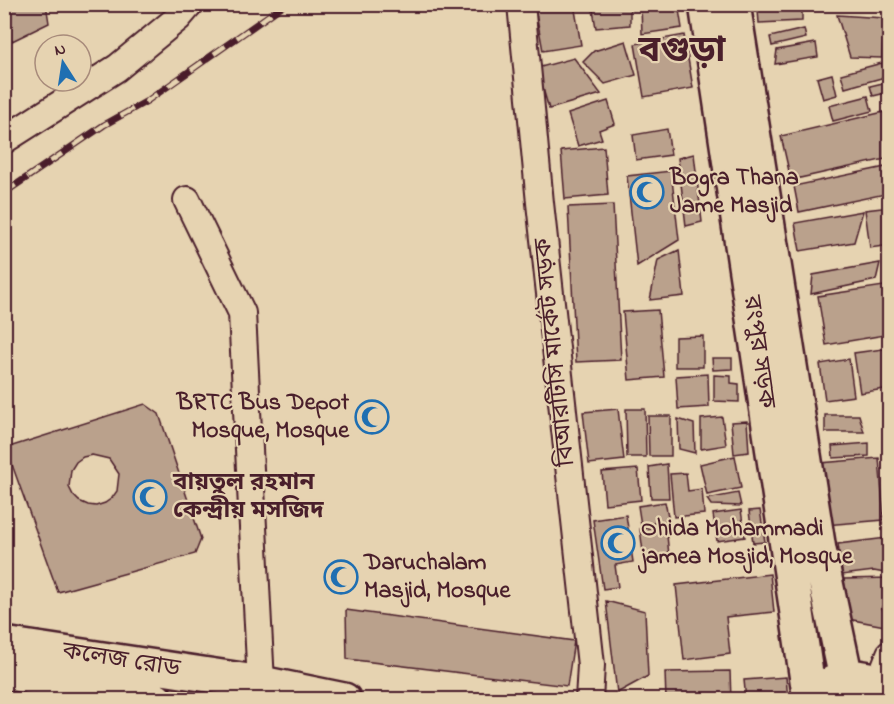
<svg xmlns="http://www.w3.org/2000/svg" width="894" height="704" viewBox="0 0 894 704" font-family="'Indie Flower','Noto Sans Bengali',sans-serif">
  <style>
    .building { fill: #baa18c; stroke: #4a1f2b; stroke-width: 1.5; fill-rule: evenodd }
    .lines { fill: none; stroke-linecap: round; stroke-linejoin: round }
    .minor-casing { stroke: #4a1f2b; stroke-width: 30 }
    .trunk-casing { stroke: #4a1f2b; stroke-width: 38 }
    .minor { stroke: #e6d3b1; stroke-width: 26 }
    .trunk { stroke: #e6d3b1; stroke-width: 33 }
    .rail-casing { stroke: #4a1f2b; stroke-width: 7 }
    .rail { stroke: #e6d3b1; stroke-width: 4.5; stroke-dasharray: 14; stroke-linecap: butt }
    .labels { text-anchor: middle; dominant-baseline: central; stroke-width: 4.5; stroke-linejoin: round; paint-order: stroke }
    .poi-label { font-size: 24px; font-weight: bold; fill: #4a1f2b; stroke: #e6d3b1; text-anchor: start }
    .street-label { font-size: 24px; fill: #4a1f2b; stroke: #e6d3b1 }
    .town-label { font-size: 36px; font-weight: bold; fill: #4a1f2b; stroke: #e6d3b1 }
  </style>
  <rect width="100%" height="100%" fill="#e6d3b1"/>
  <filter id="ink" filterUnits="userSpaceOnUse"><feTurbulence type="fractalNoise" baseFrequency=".0167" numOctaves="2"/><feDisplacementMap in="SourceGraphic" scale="12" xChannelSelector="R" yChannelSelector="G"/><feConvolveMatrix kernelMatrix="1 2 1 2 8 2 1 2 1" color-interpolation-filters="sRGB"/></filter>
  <g filter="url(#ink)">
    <path class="building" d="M4,4H46L49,23L4,45Z
      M553,4H574L581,45L543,51L535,7Z
      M592,4L630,5V25L596,28Z
      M650,4H678L682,28L642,34L641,6Z
      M802,8V21L759,23L758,10Z
      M837,15L884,18L882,58L850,57Z
      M804,29L806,38L772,46L770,37Z
      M684,35L693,88L644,97L635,44Z
      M626,41L636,75L605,84L583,62L594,51Z
      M816,43L818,57L775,64L777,50Z
      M574,58L601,94L549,109L537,68Z
      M882,63L885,77L845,88L841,74Z
      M832,74L837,95L823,99L817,78Z
      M887,82L890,92L873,96L870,86Z
      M868,96L872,111L833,121L829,106Z
      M608,101L615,124L599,130L602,139L578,146L568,114Z
      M888,111L890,158L791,180L781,136Z
      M667,129L671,155L636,160L633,135Z
      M604,147L608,195L565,199L561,151Z
      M694,154L702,222L686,226L678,158Z
      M890,166V193L799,212L794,186Z
      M671,171L679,240L637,266L627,176Z
      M613,205L621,360L576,362L568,207Z
      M890,207V245L870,248L865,210Z
      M863,211L854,242L800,251L795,223Z
      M679,250L684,296L650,300L658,260Z
      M880,263L876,280L811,294L813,275Z
      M890,285V334L826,345L818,296Z
      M658,310L664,377L629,380L623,312Z
      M703,336V367H675V337Z
      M890,348V388L860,393L854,353Z
      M712,358H732V369L713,370Z
      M849,359L854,396L825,400L820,364Z
      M708,374L709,407L678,409L676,376Z
      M714,375L731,376V383L739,384V402L714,401Z
      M145,404L159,414L201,539L195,554L58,592L6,448ZM92,455L109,459L119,474L117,491L112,498L105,503L96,506L88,505L79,501L73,495L69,487L71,470L76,462L83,457Z
      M618,409L624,460L589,464L583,412Z
      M626,409H645L646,457H627Z
      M825,415H859L864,432H825Z
      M648,416H671V456H649Z
      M722,417L726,445L701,449V419Z
      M678,419L694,424L695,453L679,449Z
      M747,421L749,452L734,454L731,422Z
      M869,443V456L833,458L832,446Z
      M735,456L741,488L707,495L700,464Z
      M879,458L884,520L825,525L820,463Z
      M667,464L669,498H651L649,467Z
      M638,469L641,500L605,504L602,472Z
      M686,473L688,491L702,489L704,514L674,517L670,474Z
      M738,493L741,506L711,505L707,499Z
      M665,502L669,521L641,525L638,506Z
      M741,510L745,537L717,541L713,514Z
      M760,510L765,542L753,543L749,511Z
      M626,515L633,562L615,565L618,587L603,589L593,520Z
      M666,526L669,555L644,559L640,529Z
      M887,538L890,539V574L874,571L842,575L838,544Z
      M770,574L774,612L726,617L730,654L684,660L676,585Z
      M890,578V594L882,608L890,627L848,619L844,579Z
      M606,601L645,611L648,676L617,693Z
      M346,610L574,641L567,686L347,659Z
      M730,671L731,700H666L665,672Z
      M786,677L788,700H746L744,680Z"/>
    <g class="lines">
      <g class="minor-casing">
        <path id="minor" d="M521,4L540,203L591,665L589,700
          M4,140L117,68L178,18L190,4
          M187,200L242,313L261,683
          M879,682L890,654"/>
      </g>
      <g class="trunk-casing">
        <path id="trunk" d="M706,4L810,700
          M733,4L819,550L846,678
          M4,644L261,683L344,700
          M4,672L156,700
          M827,687C846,671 871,676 890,690"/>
      </g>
      <use href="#minor" class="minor"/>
      <use href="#trunk" class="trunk"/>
      <g class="rail-casing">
        <path id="rail" d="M4,193L104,125L147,101L285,4"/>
      </g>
      <use href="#rail" class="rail"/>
    </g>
  </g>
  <defs>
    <g id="mosque-ring" transform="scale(1.725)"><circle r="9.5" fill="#e6d3b1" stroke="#1f6fb2" stroke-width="1.5"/><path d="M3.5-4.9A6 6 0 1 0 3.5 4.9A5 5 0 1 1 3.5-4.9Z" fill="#1f6fb2"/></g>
  </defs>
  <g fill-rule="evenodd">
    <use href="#mosque-ring" x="647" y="192"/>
    <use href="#mosque-ring" x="372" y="417"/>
    <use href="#mosque-ring" x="150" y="497"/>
    <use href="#mosque-ring" x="618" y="543"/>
    <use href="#mosque-ring" x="341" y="577"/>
  </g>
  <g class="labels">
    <g class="poi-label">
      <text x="670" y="178">Bogra Thana<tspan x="670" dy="28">Jame Masjid</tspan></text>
      <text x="349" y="403" text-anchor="end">BRTC Bus Depot<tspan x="349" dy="28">Mosque, Mosque</tspan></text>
      <text x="173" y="483">বায়তুল রহমান<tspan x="173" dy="28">কেন্দ্রীয় মসজিদ</tspan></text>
      <text x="641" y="529">Ohida Mohammadi<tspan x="641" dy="28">jamea Mosjid, Mosque</tspan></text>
      <text x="364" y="563">Daruchalam<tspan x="364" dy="28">Masjid, Mosque</tspan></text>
    </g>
    <g class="street-label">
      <text transform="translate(556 352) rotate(-96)">বিআরটিসি মার্কেট সড়ক</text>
      <text transform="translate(758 352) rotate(82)">রংপুর সড়ক</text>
      <text transform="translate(121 661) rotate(9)">কলেজ রোড</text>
    </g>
    <g class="town-label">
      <text x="682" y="52">বগুড়া</text>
    </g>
  </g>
  <rect width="894" height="704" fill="none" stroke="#e6d3b1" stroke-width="24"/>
  <rect x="12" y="12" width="870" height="680" fill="none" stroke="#4a1f2b" stroke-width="2" filter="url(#ink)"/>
  <g transform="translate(63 63) rotate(348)"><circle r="28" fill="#e6d3b1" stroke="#a88b7b" stroke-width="1.5"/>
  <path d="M0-4.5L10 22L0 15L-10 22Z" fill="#1f6fb2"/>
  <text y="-9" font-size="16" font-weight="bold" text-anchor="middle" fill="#4a1f2b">N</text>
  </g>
</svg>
